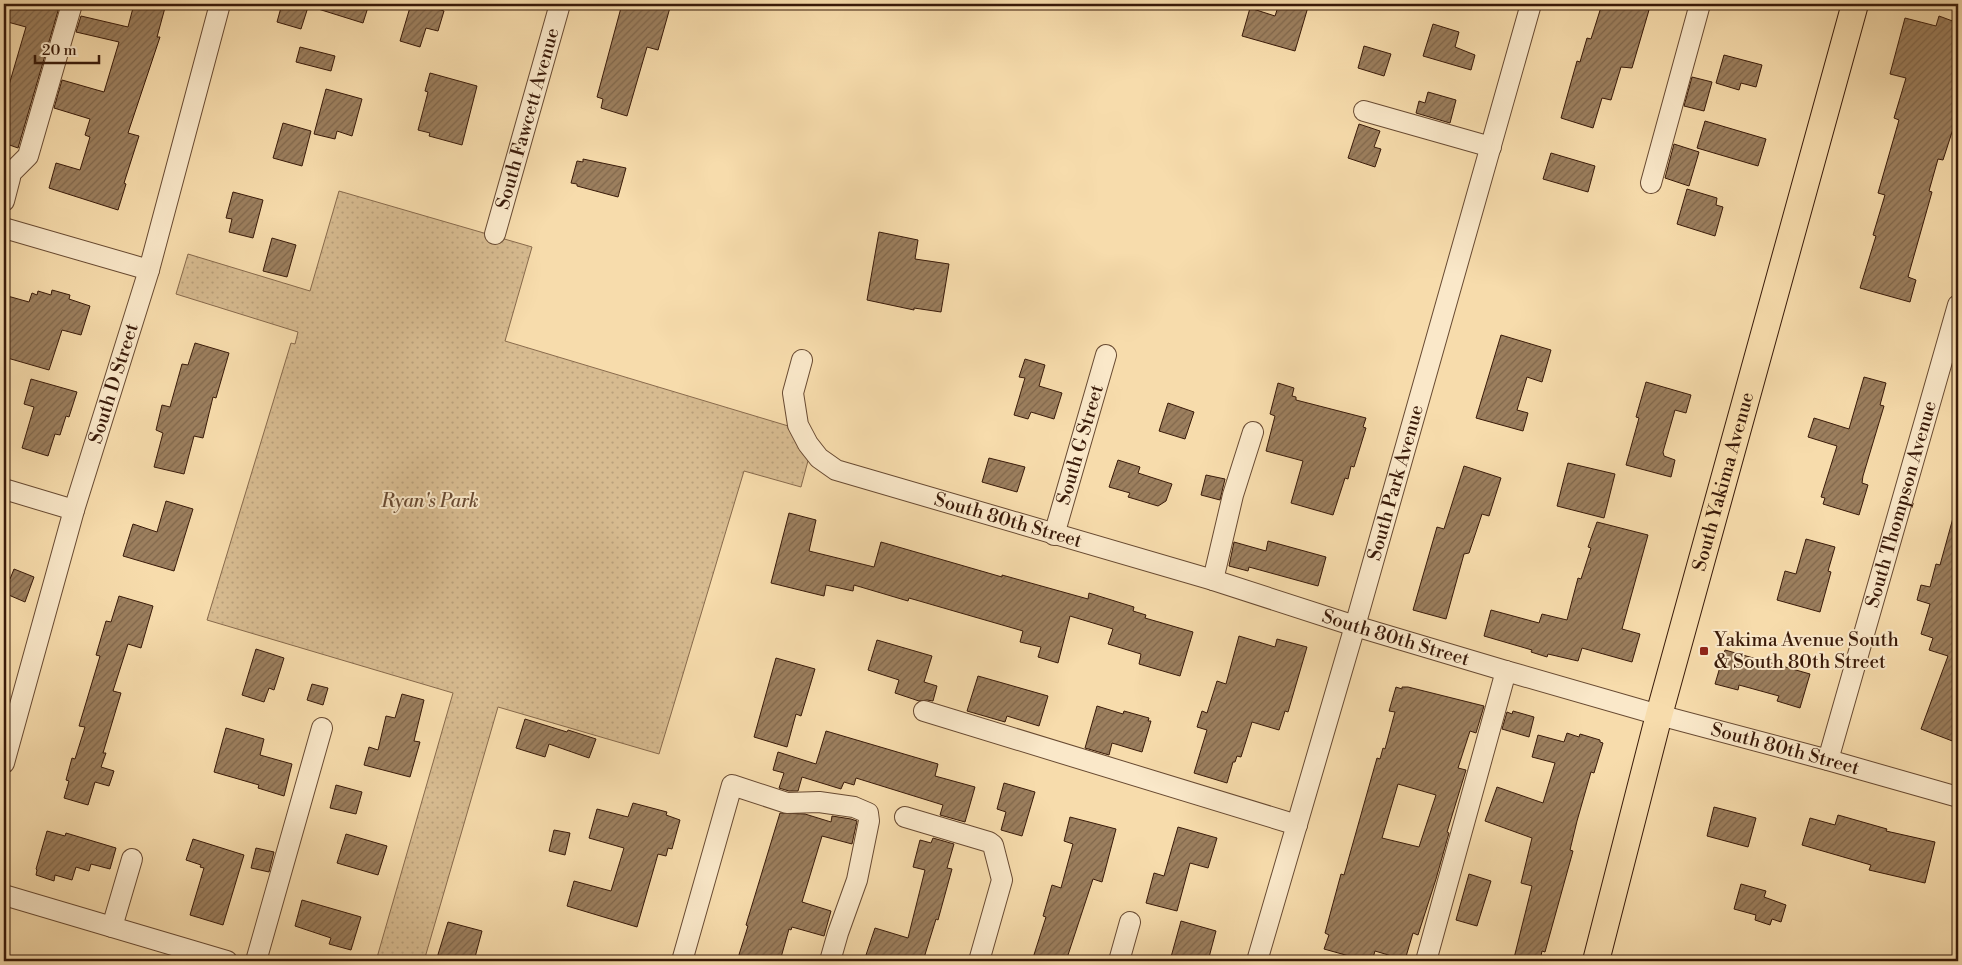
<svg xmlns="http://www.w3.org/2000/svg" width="1962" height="965" viewBox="0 0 1962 965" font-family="'Libre Bodoni',serif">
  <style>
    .park { fill: url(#park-dots); stroke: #886a4c }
    .building { fill: url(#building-hatch); stroke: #391a09; fill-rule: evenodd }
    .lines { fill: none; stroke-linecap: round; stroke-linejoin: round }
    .minor-casing { stroke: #684a32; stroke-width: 22 }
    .major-casing { stroke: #391a09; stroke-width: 28 }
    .minor { stroke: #fae8c9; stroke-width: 20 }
    .major { stroke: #f7dcac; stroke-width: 26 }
    .poi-dot { fill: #8f2418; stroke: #fae8c9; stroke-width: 2 }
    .labels { text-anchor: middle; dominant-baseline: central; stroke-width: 4; stroke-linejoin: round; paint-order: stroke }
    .street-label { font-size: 19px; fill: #391a09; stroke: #fae8c9 }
    .park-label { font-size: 19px; font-style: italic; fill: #684a32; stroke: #fae8c9 }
    .poi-label { font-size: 19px; fill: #391a09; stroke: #fae8c9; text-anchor: start }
  </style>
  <defs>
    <pattern id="park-dots" width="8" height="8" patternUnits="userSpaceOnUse" patternTransform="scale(1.25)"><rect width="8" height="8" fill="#d7bb90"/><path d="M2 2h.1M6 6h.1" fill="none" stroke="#b9a07b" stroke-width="1.8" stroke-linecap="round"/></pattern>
    <pattern id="building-hatch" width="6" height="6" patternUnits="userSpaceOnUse" patternTransform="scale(1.25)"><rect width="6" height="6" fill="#9c7f5e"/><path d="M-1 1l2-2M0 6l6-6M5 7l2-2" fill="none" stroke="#80674c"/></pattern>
  </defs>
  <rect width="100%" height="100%" fill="#f7dcac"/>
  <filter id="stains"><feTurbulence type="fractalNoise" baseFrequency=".004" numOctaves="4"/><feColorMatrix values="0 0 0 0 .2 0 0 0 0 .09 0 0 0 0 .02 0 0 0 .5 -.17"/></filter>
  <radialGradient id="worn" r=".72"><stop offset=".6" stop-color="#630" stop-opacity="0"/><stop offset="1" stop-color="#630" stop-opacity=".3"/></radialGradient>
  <path class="park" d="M339,191L532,247L505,341L795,428L809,457L801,487L744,471L659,754L498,707L424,961H376L453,693L207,620L291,343L295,344L298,332L176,294L188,254L310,291Z"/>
  <path class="building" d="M4,4H60L18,148L4,143V102L26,27L4,21Z
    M134,4H166L157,37H160L128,133L139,136L124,183L126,184L118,210L49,188L56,163L80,170L90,137L85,135L90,119L54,108L62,80L104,92L119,42L76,32L81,16L128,27Z
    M282,4H309L301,29L277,22Z
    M315,4H369L363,23L315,8Z
    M411,4H421L444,11L438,31L426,28L420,47L400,41Z
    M622,4H671L658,50L647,47L627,116L601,108L603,99L597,97Z
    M1279,4H1296L1308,7L1295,51L1242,36L1250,8L1275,16Z
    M1602,4H1644L1643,8L1649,10L1632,68L1621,67L1611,100L1602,98L1593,128L1561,118L1577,61L1580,62L1587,38L1591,39Z
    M1939,16L1958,23V127L1954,126L1943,160L1938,159L1929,191L1932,192L1908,277L1916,280L1910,302L1860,288L1876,236L1873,235L1885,195L1878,193L1899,120L1894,118L1906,78L1890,74L1905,18L1936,26Z
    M1433,24L1459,32L1455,47L1475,55L1471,70L1423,56Z
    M1364,46L1391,54L1384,76L1358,68Z
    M300,47L335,56L331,71L296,62Z
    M1724,55L1762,65L1756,87L1741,83L1739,90L1716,83Z
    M430,73L477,86L462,145L429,136L430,133L418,130L428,92L425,91Z
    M1692,77L1712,82L1704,111L1684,106Z
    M326,89L362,99L352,136L337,131L335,139L314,134Z
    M1428,92L1456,100L1450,123L1416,113L1419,101L1425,103Z
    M1705,121L1766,139L1758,166L1697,148Z
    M283,123L311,131L302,166L273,158Z
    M1359,124L1380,131L1374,147L1381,149L1375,167L1348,158Z
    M1674,144L1699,152L1689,186L1665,178Z
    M1551,153L1595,166L1588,192L1543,179Z
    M583,159L626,168L618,197L577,186V184L571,183L577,161L583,162Z
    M1687,189L1717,198L1716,205L1723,207L1715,236L1677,224Z
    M233,192L263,200L253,238L229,232L232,219L226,218Z
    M879,232L918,240L915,259L949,264L941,312L914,308V310L867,300Z
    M272,238L296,245L287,277L263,271Z
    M52,290L70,295L69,299L90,306L81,335L62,330L49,370L4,357V295L29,302L32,293L37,295L38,291L51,295Z
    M1501,335L1551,350L1542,382L1527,377L1517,410L1528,413L1523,431L1476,418Z
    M195,343L229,353L216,398L213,397L203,438L194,436L184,474L154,467L163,433L156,430L162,405L170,407L182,364L188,365Z
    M1025,359L1045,365L1039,386L1062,393L1054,419L1031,412L1028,419L1014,415L1025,378L1019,377Z
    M1864,377L1886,383L1880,405L1884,406L1863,476L1862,483L1868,485L1859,515L1823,504L1825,498L1821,497L1837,446L1808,437L1814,418L1849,429Z
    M31,379L77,392L69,417L66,416L60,435L55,434L48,456L22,448L34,407L24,404Z
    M1646,382L1691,395L1686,413L1675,410L1663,452L1664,456L1675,460L1671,477L1626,465L1639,418L1636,417Z
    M1278,383L1294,388L1292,396L1296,397V400L1366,418L1363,427L1366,428L1354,467L1351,466L1348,479L1345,478L1333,515L1291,503L1303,461L1266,451L1275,416L1270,414Z
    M1168,403L1194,412L1185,439L1159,431Z
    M989,458L1025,467L1017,492L982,482Z
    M1118,460L1140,467L1138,473L1172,484L1166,501L1158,506L1128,497L1130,493L1109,487Z
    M1568,463L1615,474L1604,518L1557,506Z
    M1464,466L1501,478L1489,516L1482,514L1469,553L1464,554L1446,619L1413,610L1437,527L1444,529Z
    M1206,475L1225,479L1220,500L1201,495Z
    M166,501L193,509L174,571L123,556L133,524L157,532Z
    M789,513L816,520L809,551L874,567L881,542L1002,577V575L1088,599L1089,593L1134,607L1133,611L1146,615L1145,618L1193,632L1180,676L1139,664L1141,654L1108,644L1113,629L1070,616L1058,663L1038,657L1041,647L1020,642L1023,631L909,598L908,601L854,585L853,591L826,585L824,596L771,583Z
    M1953,518H1958V732L1955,742L1921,729L1948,656L1929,650L1933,638L1921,634L1930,604L1917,600L1921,585L1930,587L1936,564L1940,565Z
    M1597,522L1648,535L1622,629L1640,634L1632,662L1582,648L1578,661L1548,654L1547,657L1531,652L1532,650L1484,636L1491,610L1539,623L1542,614L1567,620L1578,578L1581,579L1591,548L1588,547Z
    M1806,539L1835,547L1828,571L1831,572L1820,612L1777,600L1785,571L1796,574Z
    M1268,541L1326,557L1318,586L1249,567L1248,571L1229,566L1234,542L1266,551Z
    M14,569L34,577L25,602L4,593V577L10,579Z
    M119,596L153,606L141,648L128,644L113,691L121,693L103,753H106L101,767L114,771L109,786L95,782L88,805L64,798L69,781L66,780L72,758L75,759L85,727L79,726L100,656L96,655L106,621L111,622Z
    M1239,636L1275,647L1277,639L1307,647L1288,712L1285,711L1279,730L1252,722L1241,757L1237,756L1235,762H1233L1227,783L1194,773L1207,730L1197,727L1202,711L1207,713L1217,681L1226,684Z
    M877,640L932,656L924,682L937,686L933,701L927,700L919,701L895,693L899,680L868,670Z
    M256,649L284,658L274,690L269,688L264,702L242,695Z
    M1725,650L1810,674L1800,708L1777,701L1779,696L1739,685L1738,690L1715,684Z
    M776,658L815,669L801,716L796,714L787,747L754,737Z
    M978,676L1048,696L1039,726L1007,716L1005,722L967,711Z
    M312,684L328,688L323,705L307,700Z
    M1396,687L1402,689V687H1408L1484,706L1476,733L1470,731L1458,768L1466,770L1447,832L1449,833L1436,879L1418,935L1413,933L1405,960L1375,951L1372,961H1367L1324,949L1329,935L1325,933L1341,874L1344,875L1377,758L1380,759L1383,748L1385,749L1395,712L1389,711ZM1398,784L1436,795L1419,847L1382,838Z
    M402,694L424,700L414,741L420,742L410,777L364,765L369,747L378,750L386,716L395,718Z
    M1097,706L1123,714L1124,711L1149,718L1148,721H1151L1142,752L1112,743L1109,755L1085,748Z
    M1513,711L1534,717L1529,737L1502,729L1507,712L1512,714Z
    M525,719L567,732L568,730L596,739L589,758L549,744L545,757L516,748Z
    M226,728L264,739L260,755L292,764L284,796L258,788L259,785L214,772Z
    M826,731L938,764L935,776L975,787L965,822L940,815L943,805L856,778L854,785L844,782L841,789L802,777L798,791H789L779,788L784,773L773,770L778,752L816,764Z
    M1567,733L1579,737L1580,734L1600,740V742L1603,743L1594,773L1591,772L1577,821L1570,850L1573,851L1545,952L1542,951L1540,961H1525L1514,958L1532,886L1521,883L1532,838L1485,821L1497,787L1543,803L1555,763L1532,757L1538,735L1564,742Z
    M1004,783L1035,792L1022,836L1001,830L1006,812L997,809Z
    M336,785L362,792L356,814L330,808Z
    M633,803L667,812L666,815L680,820L672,849L668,848L666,856L658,854L637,927L567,906L574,881L611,891L624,848L589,838L597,809L628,817Z
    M1714,807L1756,818L1748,847L1707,836Z
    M780,813L805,814L831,822L832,816L851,819L857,821L852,844L822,836L802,902L831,911L824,936L792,927L791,930L789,929L780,961H737L748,926L746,925Z
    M1838,815L1887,829L1886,831L1935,842L1925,883L1869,870L1871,865L1802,845L1810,818L1835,825Z
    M1070,817L1116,829L1102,882L1093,879L1066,961H1032L1046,917L1043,916L1052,885L1061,888L1073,844L1064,841Z
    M1178,827L1217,838L1208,868L1190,863L1177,911L1146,903L1154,873L1164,876Z
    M554,830L570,833L565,855L549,851Z
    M47,831L65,836L66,833L116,848L110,869L91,864L89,871L76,867L72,880L55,875L54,881L36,875L37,870L36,869Z
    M346,834L387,846L378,875L337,863Z
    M933,838L954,844L947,868L952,869L938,920L936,919L923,961H864L875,928L908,938L925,870L913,867L920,840L931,843Z
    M193,839L244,855L223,925L190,915L204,868L200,867L201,865L186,860Z
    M256,848L274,852L269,872L251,868Z
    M1469,874L1491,881L1477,926L1456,920Z
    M1741,884L1766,891L1764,897L1786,905L1781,922L1772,919L1770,925L1755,920L1756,915L1734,909Z
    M302,900L361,917L351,950L329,944L331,938L295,926Z
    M1181,921L1216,931L1208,961H1185L1171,957Z
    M448,922L482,931L474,961H436Z"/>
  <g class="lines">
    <g class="minor-casing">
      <g id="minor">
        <path d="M1364,111L1491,147"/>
        <path d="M4,174L9,175L10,178L4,201"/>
        <path d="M9,175L28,156L72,4"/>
        <path d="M1651,183L1700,4"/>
        <path d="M4,228L149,270"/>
        <path id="s1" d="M495,234L560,4"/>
        <path id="s2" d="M802,360L793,393L798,425L808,444L819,458L836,470L1213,580L1355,626L1506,671L1659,715L1828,760L1958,797"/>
        <path d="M4,489L74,510"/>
        <path id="s3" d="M1054,535L1106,355"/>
        <path d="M1213,580L1233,495L1253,432"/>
        <path d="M924,711L1297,825"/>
        <path id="s4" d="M1828,760L1958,305"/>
        <path id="s5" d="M4,763L74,510L149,270L220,4"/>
        <path d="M905,817L989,842L993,845L1002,880L979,961"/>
        <path d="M4,895L227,961"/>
        <path d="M112,927L132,859"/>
        <path d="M256,961L322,728"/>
        <path d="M682,961L732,785L787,803L819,802L854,807L868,813L869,821L857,880L838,933L830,961"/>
        <path d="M1119,961L1130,922"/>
        <path id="s6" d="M1257,961L1355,626L1531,4"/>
        <path d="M1426,961L1506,671"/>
      </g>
    </g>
    <g class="major-casing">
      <g id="major">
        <path id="s7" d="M1596,961L1659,715L1855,4"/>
      </g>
    </g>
    <use href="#minor" class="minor"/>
    <use href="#major" class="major"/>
  </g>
  <rect class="poi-dot" x="1699" y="646" width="10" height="10" rx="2.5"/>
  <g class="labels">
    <g class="street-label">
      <text stroke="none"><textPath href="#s1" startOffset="120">South Fawcett Avenue</textPath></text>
      <text stroke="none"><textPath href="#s5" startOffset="395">South D Street</textPath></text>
      <text stroke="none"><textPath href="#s3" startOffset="94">South G Street</textPath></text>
      <text stroke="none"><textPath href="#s7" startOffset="496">South Yakima Avenue</textPath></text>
      <text stroke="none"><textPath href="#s6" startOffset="498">South Park Avenue</textPath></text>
      <text stroke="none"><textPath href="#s4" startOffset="266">South Thompson Avenue</textPath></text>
      <text stroke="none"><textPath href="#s2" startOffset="306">South 80th Street</textPath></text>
      <text stroke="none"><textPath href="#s2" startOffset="711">South 80th Street</textPath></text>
      <text stroke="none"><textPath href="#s2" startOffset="1116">South 80th Street</textPath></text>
    </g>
    <g class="park-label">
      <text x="430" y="501">Ryan's Park</text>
    </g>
    <g class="poi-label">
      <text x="1714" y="640">Yakima Avenue South<tspan x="1714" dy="22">&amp; South 80th Street</tspan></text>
    </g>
  </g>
  <rect width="1962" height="965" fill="none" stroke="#f7dcac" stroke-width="20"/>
  <rect x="5" y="5" width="1952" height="955" fill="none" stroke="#391a09" stroke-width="2.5"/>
  <rect x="10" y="10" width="1942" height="945" fill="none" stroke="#391a09"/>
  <path d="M35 55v8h64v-8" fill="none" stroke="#391a09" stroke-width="2.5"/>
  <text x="42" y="55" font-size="15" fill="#391a09" stroke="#fae8c9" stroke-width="4" paint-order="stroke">20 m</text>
  <rect width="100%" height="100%" filter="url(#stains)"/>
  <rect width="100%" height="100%" fill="url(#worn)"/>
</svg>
